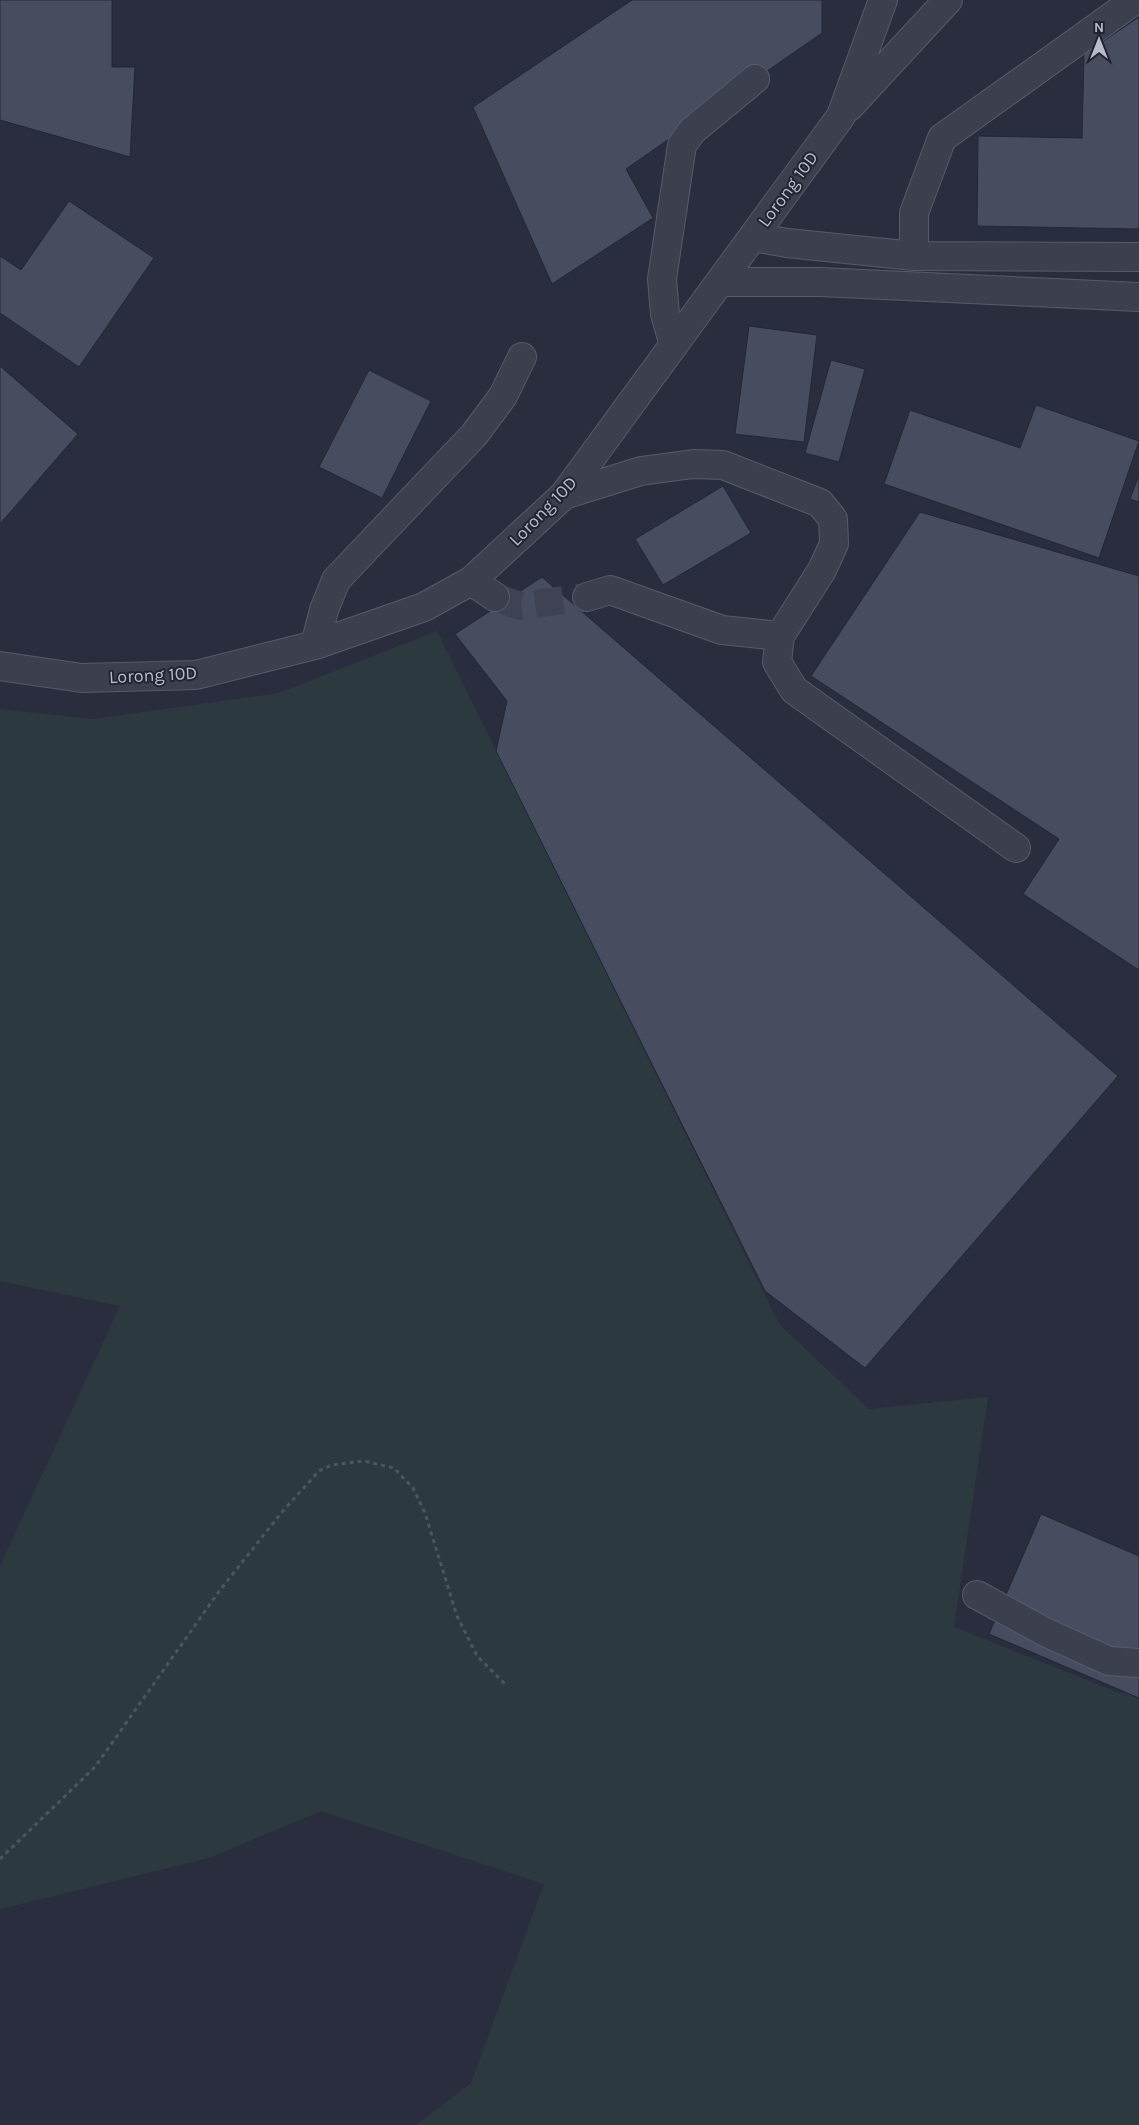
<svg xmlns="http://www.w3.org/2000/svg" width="1139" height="2125" viewBox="0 0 1139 2125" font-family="Karla,sans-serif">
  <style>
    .green { fill: #2c3a40 }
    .building { fill: #484c5f; stroke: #232735 }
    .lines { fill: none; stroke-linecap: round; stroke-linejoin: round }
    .minor-tunnel { stroke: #3f4253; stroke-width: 28; stroke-dasharray: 28 14; stroke-linecap: butt }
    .minor-casing { stroke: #575b69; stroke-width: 30 }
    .path { stroke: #4b575e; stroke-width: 3; stroke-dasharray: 4 4; stroke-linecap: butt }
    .minor { stroke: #3c404e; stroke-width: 28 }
    .labels { text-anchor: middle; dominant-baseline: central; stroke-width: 4; stroke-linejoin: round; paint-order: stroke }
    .street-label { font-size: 18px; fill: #b9bbc9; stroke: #212533 }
  </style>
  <rect width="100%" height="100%" fill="#292d3e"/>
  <path class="green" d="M437,631L780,1325L869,1409L988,1397L954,1627L1119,1693L1139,1691V2125H416L471,2083L544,1884L321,1811L209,1858L0,1909V1566L120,1306L0,1281V709L93,719L279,693Z"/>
  <path class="building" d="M0,0H112V67H135L130,157L0,120Z
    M632,0H822V33L626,169L653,218L552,284L473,107Z
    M1139,17V229L977,226L978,136L1082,138L1084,54Z
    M69,201L154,258L79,367L0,313V256L21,270Z
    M749,326L817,335L804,442L735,434Z
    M831,360L865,369L839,462L805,453Z
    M0,366L78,434L0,524Z
    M369,370L431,401L382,498L319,467Z
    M1036,405L1139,441L1099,558L884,484L910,410L1020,448Z
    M1139,475V502L1130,499Z
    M723,486L751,533L663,585L635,539Z
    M920,512L1139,576V970L1023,894L1059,839L811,676Z
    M542,577L1118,1076L865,1368L765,1291L496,751L507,701L455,634Z
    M1041,1514L1139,1556V1698L989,1634Z"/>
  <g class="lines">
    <path class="minor-tunnel" d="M495,597L520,606L587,597"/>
    <g class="minor-casing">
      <path id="minor" d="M1135,0L942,138L914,213V256L1139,257
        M849,107L948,0
        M753,237L787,243L914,256
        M720,282H820L1139,297
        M674,345L665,314L662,279L682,145L692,131L755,79
        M564,495L641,471L693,464L723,465L820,503L833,519L834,544L822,570L780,636L777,662L794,690L1016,848
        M471,581L495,597
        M587,597L610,590L722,630L780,636
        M315,645L324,610L336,580L474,435L503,396L522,357
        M0,666L82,678L196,675L315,645L424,607L471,581L564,495L841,116L883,0
        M977,1595L1047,1633L1109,1661L1139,1663"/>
    </g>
    <path class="path" d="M0,1859L95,1767L220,1590L282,1512L319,1471L331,1465L364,1461L394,1468L413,1488L425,1513L457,1616L477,1656L506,1685"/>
    <use href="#minor" class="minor"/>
  </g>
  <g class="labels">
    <g class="street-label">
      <text transform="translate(788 189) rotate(-54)">Lorong 10D</text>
      <text transform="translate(543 511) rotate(-46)">Lorong 10D</text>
      <text transform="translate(153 675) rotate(-3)">Lorong 10D</text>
    </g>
  </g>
  <g transform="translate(1099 40)" stroke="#212533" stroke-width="4" paint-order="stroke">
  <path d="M0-4L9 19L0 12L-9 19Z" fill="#b9bbc9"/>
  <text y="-8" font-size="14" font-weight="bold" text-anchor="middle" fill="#b9bbc9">N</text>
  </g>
</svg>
